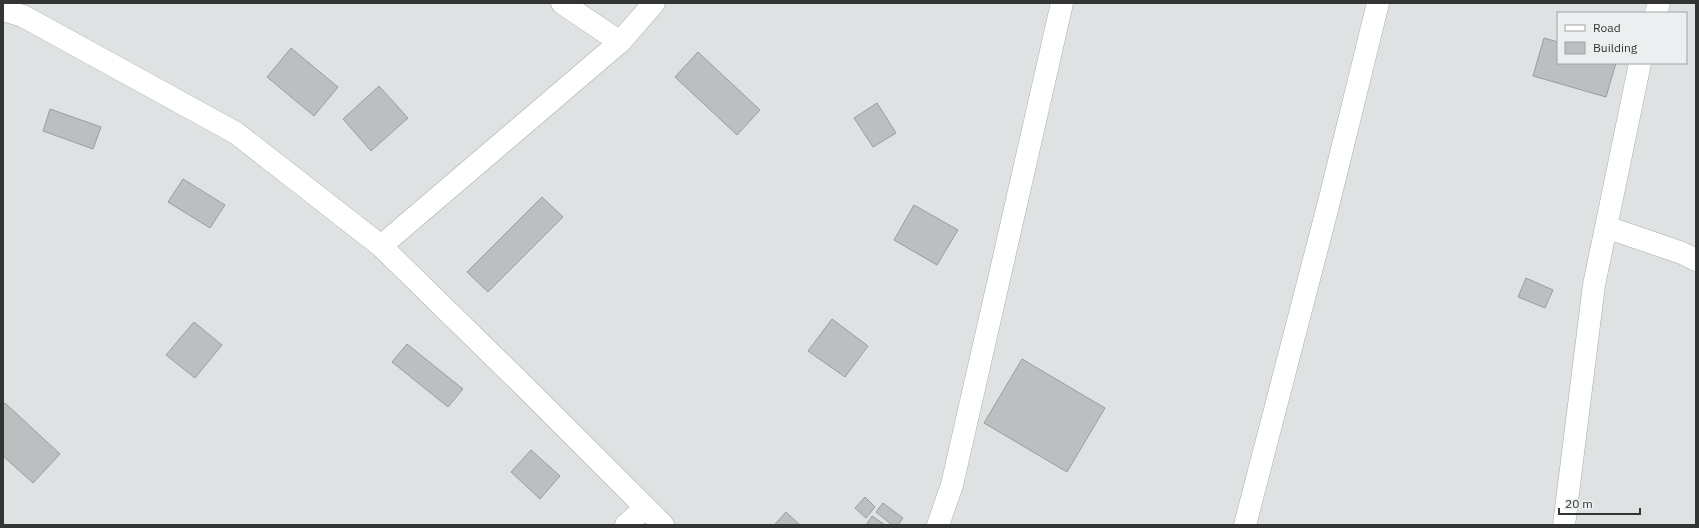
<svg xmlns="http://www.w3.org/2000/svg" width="1699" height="528" viewBox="0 0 1699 528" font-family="'IBM Plex Sans',sans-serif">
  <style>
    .building { fill: #bbbfbf; stroke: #999d9d }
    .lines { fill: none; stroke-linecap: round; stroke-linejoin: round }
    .minor-casing { stroke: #a9adae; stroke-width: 23 }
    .minor { stroke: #fff; stroke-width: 22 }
  </style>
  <rect width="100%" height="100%" fill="#dee2e3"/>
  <path class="building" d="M1544,38L1558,42V63H1616L1606,97L1533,76Z
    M291,48L338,87L314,116L267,77Z
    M698,52L760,110L737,135L675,77Z
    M379,86L408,118L371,151L343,119Z
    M877,103L896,133L873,147L854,118Z
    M50,109L101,127L93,149L43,131Z
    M183,179L225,205L210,228L168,202Z
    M542,197L563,217L488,292L467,272Z
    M914,205L958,230L937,265L894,240Z
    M1526,278L1553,290L1545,308L1518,297Z
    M832,319L868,346L845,377L808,351Z
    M194,322L222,345L195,378L166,355Z
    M407,344L463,389L448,407L392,362Z
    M1022,359L1105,408L1067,472L984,423Z
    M5,403L60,454L33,483L3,456V405Z
    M531,450L560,476L540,499L511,472Z
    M865,497L875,507L866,518L855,508Z
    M883,503L903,518L898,525H892L876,512Z
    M786,512L800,525H774Z
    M872,516L885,525H866Z"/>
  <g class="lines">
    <g class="minor-casing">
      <path id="minor" d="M562,3L620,42
        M3,10L23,16L236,133L381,246L530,392L663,525
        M1656,13L1659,3
        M1606,227L1682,253L1696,260
        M381,246L620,42L654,3
        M626,525L645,508
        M938,525L952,485L1062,3
        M1245,525L1329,202L1378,3
        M1564,525L1594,285L1640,63"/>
    </g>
    <use href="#minor" class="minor"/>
  </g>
  <rect width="1699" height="528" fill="none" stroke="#333434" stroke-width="8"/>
  <rect x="1557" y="12" width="130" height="52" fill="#ebeff0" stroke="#a1a4a5"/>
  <rect x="1565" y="25" width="20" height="6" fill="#ffffff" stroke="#a1a4a5"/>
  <text x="1593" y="32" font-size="12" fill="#333434">Road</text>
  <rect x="1565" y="42" width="20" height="12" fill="#bbbfbf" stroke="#a1a4a5"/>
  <text x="1593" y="52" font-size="12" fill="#333434">Building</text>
  <path d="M1559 508v6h81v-6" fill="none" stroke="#333434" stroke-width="2"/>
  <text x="1565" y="508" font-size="12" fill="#333434" stroke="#ebeff0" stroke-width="3" paint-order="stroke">20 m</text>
</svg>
